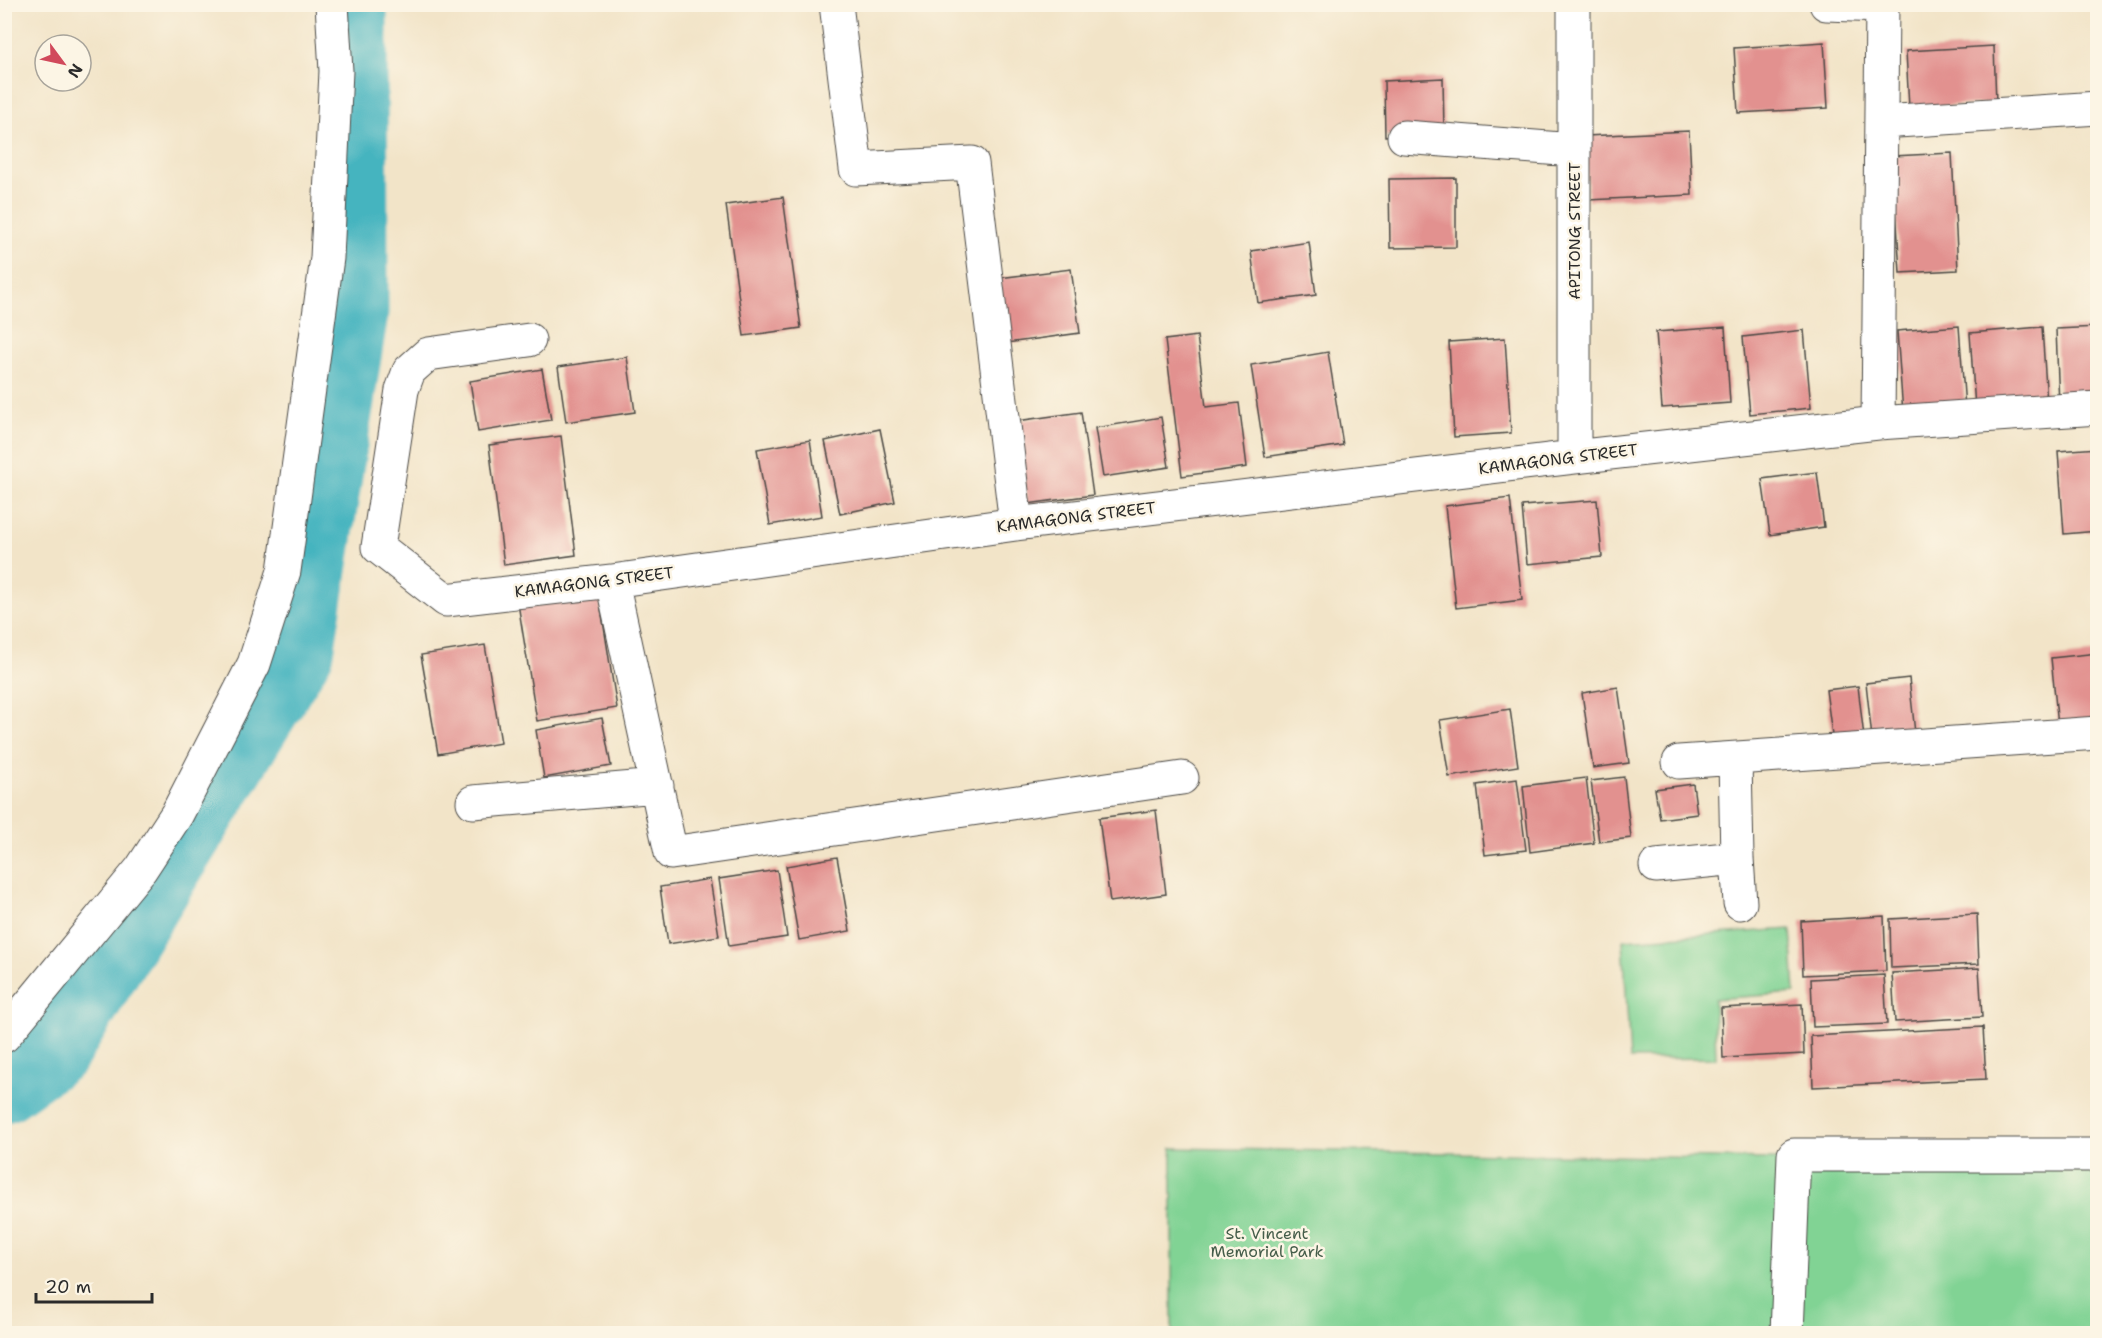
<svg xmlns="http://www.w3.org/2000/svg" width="2102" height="1338" viewBox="0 0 2102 1338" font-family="'Shantell Sans',sans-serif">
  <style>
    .green { fill: #81d394; stroke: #567f60; stroke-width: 1.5 }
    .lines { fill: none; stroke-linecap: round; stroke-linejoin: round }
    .river { stroke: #45b4bf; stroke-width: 69 }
    .building { fill: #e2918f }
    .minor-casing { stroke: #494743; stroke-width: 35 }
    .minor { stroke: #fff; stroke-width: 33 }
    .labels { text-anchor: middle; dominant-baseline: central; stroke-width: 5; stroke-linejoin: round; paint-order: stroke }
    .street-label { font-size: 16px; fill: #2b2b2b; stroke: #fcf5e5 }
    .park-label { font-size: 16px; fill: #455d4a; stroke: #fcf5e5 }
  </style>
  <rect width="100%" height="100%" fill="#fcf5e5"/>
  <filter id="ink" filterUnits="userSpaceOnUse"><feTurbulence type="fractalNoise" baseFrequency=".0167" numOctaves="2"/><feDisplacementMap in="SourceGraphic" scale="12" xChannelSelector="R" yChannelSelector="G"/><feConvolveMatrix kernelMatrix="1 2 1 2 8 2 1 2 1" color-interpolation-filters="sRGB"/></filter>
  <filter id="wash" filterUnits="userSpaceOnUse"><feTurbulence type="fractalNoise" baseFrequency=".008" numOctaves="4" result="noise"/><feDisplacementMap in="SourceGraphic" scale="24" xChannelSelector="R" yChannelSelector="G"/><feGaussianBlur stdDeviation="1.35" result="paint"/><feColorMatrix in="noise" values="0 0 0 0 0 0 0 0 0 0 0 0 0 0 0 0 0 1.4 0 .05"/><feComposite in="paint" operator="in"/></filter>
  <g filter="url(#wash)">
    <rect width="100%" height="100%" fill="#f2e4c8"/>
    <path class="green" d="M1791,929L1795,993L1714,999L1716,1058L1630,1059L1623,940Z
      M1172,1148L2097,1165V1333L1172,1334Z"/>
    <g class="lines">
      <path class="river" d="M4,1088L56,1051L300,651L354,312L353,4"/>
    </g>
    <g id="blocks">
      <path class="building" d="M1824,42L1828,108L1738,113L1734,48Z
        M1994,46L1996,103L1909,108L1906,51Z
        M1443,78L1444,133L1385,136L1384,81Z
        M1689,131L1692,195L1588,200L1586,136Z
        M1952,153L1958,270L1900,273L1893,156Z
        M1456,178V247L1390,248L1389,179Z
        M783,197L801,328L744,336L726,205Z
        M1309,242L1316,295L1258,303L1251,251Z
        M1071,269L1080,333L1007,343L999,278Z
        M1959,326L1965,408L1903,413L1897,331Z
        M1725,327L1730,403L1662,408L1656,332Z
        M2042,327L2047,403L1975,408L1970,333Z
        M2098,327V403L2059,405L2056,329Z
        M1804,330L1811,408L1750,414L1743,337Z
        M1197,336L1206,407L1239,403L1247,467L1182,476L1165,340Z
        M1505,338L1511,433L1454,437L1449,342Z
        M1328,352L1343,445L1265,457L1251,365Z
        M627,357L635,412L566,422L558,367Z
        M542,369L551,420L478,432L470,381Z
        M1081,412L1093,495L1027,504L1017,421Z
        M1161,417L1169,467L1103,477L1095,428Z
        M880,429L895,502L840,514L825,441Z
        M561,436L576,555L504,565L489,445Z
        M810,440L822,516L770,525L757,449Z
        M2098,448V531L2064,534L2058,451Z
        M1817,472L1824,527L1770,535L1762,479Z
        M1510,498L1522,600L1456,608L1445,506Z
        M1597,500L1602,557L1527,564L1522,506Z
        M597,584L617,708L537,721L517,597Z
        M485,645L501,743L438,754L421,655Z
        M2098,653V722L2058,726L2051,658Z
        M1909,678L1916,742L1873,747L1866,683Z
        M1858,686L1865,746L1834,750L1826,690Z
        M1618,687L1629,763L1593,768L1582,693Z
        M1510,709L1518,766L1449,777L1440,720Z
        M602,718L611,766L544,778L536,730Z
        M1624,777L1631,838L1599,842L1591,781Z
        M1586,778L1594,843L1530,852L1523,786Z
        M1517,779L1526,850L1485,855L1477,785Z
        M1693,784L1697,814L1660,819L1655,789Z
        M1156,810L1166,894L1110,902L1099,818Z
        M837,857L850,931L799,940L786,866Z
        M777,870L787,937L729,946L719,879Z
        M710,879L719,936L668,944L660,887Z
        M1977,914L1979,964L1891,968L1890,919Z
        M1884,916L1886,971L1803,975L1801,921Z
        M1979,968L1982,1017L1895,1022L1892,973Z
        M1884,975L1887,1024L1813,1027L1811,979Z
        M1802,1004L1804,1054L1723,1058L1721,1008Z
        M1983,1027L1986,1079L1813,1087L1811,1036Z"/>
    </g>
  </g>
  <g filter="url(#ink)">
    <use href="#blocks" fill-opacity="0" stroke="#494743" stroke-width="1.5"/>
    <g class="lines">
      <g class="minor-casing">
        <path id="minor" d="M836,4L856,169L972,163L1016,524
          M1574,4V457
          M1826,4L1882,6
          M1882,122L2098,108
          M1404,137L1574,150
          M529,340L428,354L409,371L402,390L378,547L446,600L612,581L1016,524L1574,457L1878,423L2098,408
          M1878,423L1882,4
          M612,581L671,853L1182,778
          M1735,760L1737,858L1740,903
          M1679,762L2098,733
          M473,802L657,786
          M1656,866L1737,858
          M4,1036L141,869L177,814L254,664L284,571L327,258L336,71L332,4
          M1787,1334L1794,1155H2098"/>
      </g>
      <use href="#minor" class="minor"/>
    </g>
  </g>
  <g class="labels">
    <g class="street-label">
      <text transform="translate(1574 231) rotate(-90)">APITONG STREET</text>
      <text transform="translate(1558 459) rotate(-7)">KAMAGONG STREET</text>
      <text transform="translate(1076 517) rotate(-7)">KAMAGONG STREET</text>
      <text transform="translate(594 582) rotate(-7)">KAMAGONG STREET</text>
    </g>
    <g class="park-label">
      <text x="1267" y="1233">St. Vincent<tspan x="1267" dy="18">Memorial Park</tspan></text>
    </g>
  </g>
  <rect width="2102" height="1338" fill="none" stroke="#fcf5e5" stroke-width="24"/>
  <g transform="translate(63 63) rotate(123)"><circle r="28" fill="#fcf5e5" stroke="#a8a49b" stroke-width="1.5"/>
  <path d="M0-4.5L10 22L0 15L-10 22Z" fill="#d1495b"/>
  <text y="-9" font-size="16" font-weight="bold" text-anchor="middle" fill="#2b2b2b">N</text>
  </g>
  <path d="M36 1293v9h116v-9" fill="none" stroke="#2b2b2b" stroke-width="3"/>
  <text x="45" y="1293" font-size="18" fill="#2b2b2b" stroke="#fcf5e5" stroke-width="4.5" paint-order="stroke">20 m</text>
</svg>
